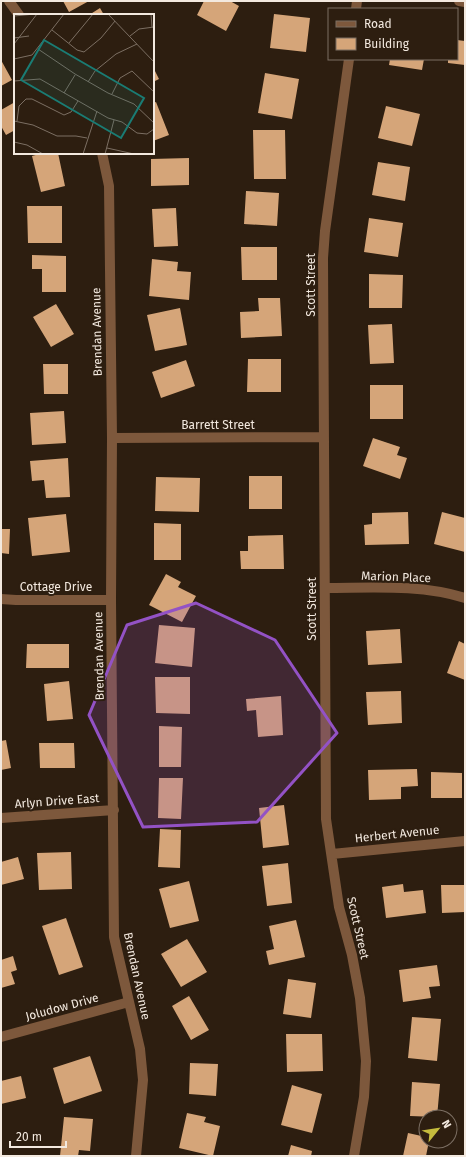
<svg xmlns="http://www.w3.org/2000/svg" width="466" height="1157" viewBox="0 0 466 1157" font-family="'Fira Sans',sans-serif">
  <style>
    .building { fill: #d5a579 }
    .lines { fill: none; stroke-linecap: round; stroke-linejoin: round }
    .minor { stroke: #7d583c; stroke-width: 10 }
    .marked { fill: #9352c5; fill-opacity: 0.2; stroke: #9352c5; stroke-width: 3; stroke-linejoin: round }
    .labels { text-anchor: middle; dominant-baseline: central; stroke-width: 4; stroke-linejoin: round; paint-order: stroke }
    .street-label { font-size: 12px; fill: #f3e9df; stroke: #2d1e10 }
    .inset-road { fill: none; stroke: #7c6f63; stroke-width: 1 }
    .view { fill: #1a7c74; fill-opacity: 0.15; stroke: #1a7c74; stroke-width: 2 }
    .inset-edge { fill: none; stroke: #f3e9df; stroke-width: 2 }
  </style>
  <rect width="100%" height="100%" fill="#2d1e10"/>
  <path class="building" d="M63,1H89L69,12Z
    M204,1H230L239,6L226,31L197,15Z
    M100,8L104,15H89Z
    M274,14L310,18L306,52L270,48Z
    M457,40L465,41V65L448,63V59H457Z
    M390,59H424L422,70L389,65Z
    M1,60L12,80L1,86Z
    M153,67L159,79L153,82Z
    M265,73L299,79L292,119L258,113Z
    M15,102V130L6,135L1,126V110Z
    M156,102L169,135L153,141V103Z
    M386,106L420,114L412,146L378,138Z
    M253,130H285L286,179H254Z
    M43,153H58L65,186L41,192L32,156Z
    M189,158V185L151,186V159Z
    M378,162L410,167L405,201L372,195Z
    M246,191L279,193L277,226L244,224Z
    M27,206H62V243H28Z
    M176,208L178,246L154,247L152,209Z
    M369,218L403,223L398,257L364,252Z
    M241,247H277V280H242Z
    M32,255L66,256V292H42V269H32Z
    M152,259L178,262L177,271L191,272L189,300L149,296Z
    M369,274L403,275L402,308H369Z
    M258,298H280L282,336L241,338L240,312L259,311Z
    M56,304L74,334L51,347L33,317Z
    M180,308L187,345L155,351L147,315Z
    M392,324L394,363L370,364L368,325Z
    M248,359H281V392H247Z
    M186,360L195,386L161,398L152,372Z
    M43,364H68V394H44Z
    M370,385H403V419H370Z
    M64,411L66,443L32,445L30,413Z
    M373,438L400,447L397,455L407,458L400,479L363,466Z
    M68,458L70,497L46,498L44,480L32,481L30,461Z
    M249,476H282V509H249Z
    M156,477L200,478L199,512L155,511Z
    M408,512L409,544L365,545L364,525L372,524V513Z
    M442,512L465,518V552L434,544Z
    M66,514L70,552L32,556L28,518Z
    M154,523L181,524V560H154Z
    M1,529H10L9,554L1,553Z
    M283,535L284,569H241L240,551H248V536Z
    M166,574L181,582L178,587L196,596L182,622L149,605Z
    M159,625L195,628L192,667L155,663Z
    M400,629L402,663L368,665L366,631Z
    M459,641L465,644V680L447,673Z
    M27,644H69V668H26Z
    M155,677H190V714L156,713Z
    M69,681L73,719L47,721L44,684Z
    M401,691L402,723L368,725L366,692Z
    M281,696L283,735L258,737L256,710L247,711L246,699Z
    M159,726L182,727L181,767H159Z
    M6,740L11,768L1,770V741Z
    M39,743H74L75,768H40Z
    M417,769L418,786L401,787V799L369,800L368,770Z
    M431,772L462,773V798H431Z
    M159,778H183L181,819L158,818Z
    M284,805L289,845L263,848L259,808Z
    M160,829L181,830L180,868L158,867Z
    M71,852L72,889L39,890L37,853Z
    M18,857L24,879L1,885V862Z
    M288,863L292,903L267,906L262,866Z
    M189,881L199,921L170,928L159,889Z
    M403,884L404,892L423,890L426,913L386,918L382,887Z
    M441,885H465V912L442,913Z
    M66,918L83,967L59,975L42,926Z
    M296,920L305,957L269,965L266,951L274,949L269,926Z
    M187,939L207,972L181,987L161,954Z
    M13,956L17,970L11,972L15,984L1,988V960Z
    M437,965L440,986L429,987L431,998L403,1002L399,970Z
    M288,979L316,983L311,1018L283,1014Z
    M189,996L209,1030L191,1040L172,1006Z
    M412,1017L441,1019L437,1061L408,1058Z
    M286,1034H322L323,1071L287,1072Z
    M90,1056L102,1091L64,1104L53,1068Z
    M190,1063L218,1064L216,1096L189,1094Z
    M21,1076L26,1098L1,1104V1081Z
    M412,1082L440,1084L437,1117L410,1116Z
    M292,1085L322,1094L312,1133L281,1125Z
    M187,1113L206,1117L204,1122L220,1126L213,1156L179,1148Z
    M64,1117L93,1119L90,1151L79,1150L78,1156H60Z
    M408,1133L426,1137V1141H429L426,1156H403Z
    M291,1145L312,1151L311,1156H288Z"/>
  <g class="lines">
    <path class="minor" d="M9,1L19,15
      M459,1L465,2
      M356,9L357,1
      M349,59L325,231L323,258L326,819L339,907L352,955L360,998L366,1061L364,1097L354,1156
      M102,153L109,186L112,438L111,600L114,937L140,1049L143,1080L136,1156
      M112,438L324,437
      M325,588C371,588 420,584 465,598
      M1,599L16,600H111
      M1,818L114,810
      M332,854L465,841
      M1,1037L129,1002"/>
  </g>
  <path class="marked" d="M196,603L275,640L337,733L257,822L143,827L89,715L127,625Z"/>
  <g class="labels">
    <g class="street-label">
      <text transform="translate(311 285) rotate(-90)">Scott Street</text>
      <text transform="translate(97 332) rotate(-91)">Brendan Avenue</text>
      <text x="218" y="425">Barrett Street</text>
      <text transform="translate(396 577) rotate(2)">Marion Place</text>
      <text x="56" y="587">Cottage Drive</text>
      <text transform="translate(312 609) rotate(-90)">Scott Street</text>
      <text transform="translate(99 656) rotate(-91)">Brendan Avenue</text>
      <text transform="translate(57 801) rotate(-4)">Arlyn Drive East</text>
      <text transform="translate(397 834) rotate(-6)">Herbert Avenue</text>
      <text transform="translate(358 928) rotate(77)">Scott Street</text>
      <text transform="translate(137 976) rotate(78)">Brendan Avenue</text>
      <text transform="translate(62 1007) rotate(-15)">Joludow Drive</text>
    </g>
  </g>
  <g transform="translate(14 14)">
    <rect width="140" height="140" fill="#2d1e10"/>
    <path class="inset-road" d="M94,0L140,48M137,0L138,13M0,2L21,0M38,16L63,36L70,38L87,24L101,7M116,22L125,15L140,13M0,24L15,22M55,29L79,0M0,30L23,0M24,35L61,60L94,79L120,90L140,109M0,45L18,41L50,0M0,67L26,65L94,104L108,108L123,119L133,120L140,115M74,68L81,57L102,40L123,30M50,79L61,61M98,80L106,64L118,57L140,78M0,107L19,111L43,122H62L73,124M3,107L5,92L12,85H18L50,101L57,98L64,87M0,128L13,131L29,140M93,134L120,140M69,140L83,97M91,140L100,106"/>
    <path class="view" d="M30,26L130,84L107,124L7,66Z"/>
    <rect width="140" height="140" class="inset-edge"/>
  </g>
  <rect width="466" height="1157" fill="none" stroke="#f3e9df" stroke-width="4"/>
  <rect x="328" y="8" width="130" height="52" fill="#2d1e10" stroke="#7c6f63"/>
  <rect x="336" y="21" width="20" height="6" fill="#7d583c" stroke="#7c6f63"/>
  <text x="364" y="28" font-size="12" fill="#f3e9df">Road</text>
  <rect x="336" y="38" width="20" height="12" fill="#d5a579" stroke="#7c6f63"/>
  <text x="364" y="48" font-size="12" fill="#f3e9df">Building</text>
  <g transform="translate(438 1129) rotate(60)"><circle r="19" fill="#2d1e10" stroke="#7c6f63"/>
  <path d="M0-3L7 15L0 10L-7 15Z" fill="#c5bc3d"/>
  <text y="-6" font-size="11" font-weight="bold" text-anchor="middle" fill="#f3e9df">N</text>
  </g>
  <path d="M10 1141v6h56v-6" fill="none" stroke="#f3e9df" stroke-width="2"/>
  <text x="16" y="1141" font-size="12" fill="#f3e9df" stroke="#2d1e10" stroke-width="3" paint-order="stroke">20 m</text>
</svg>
